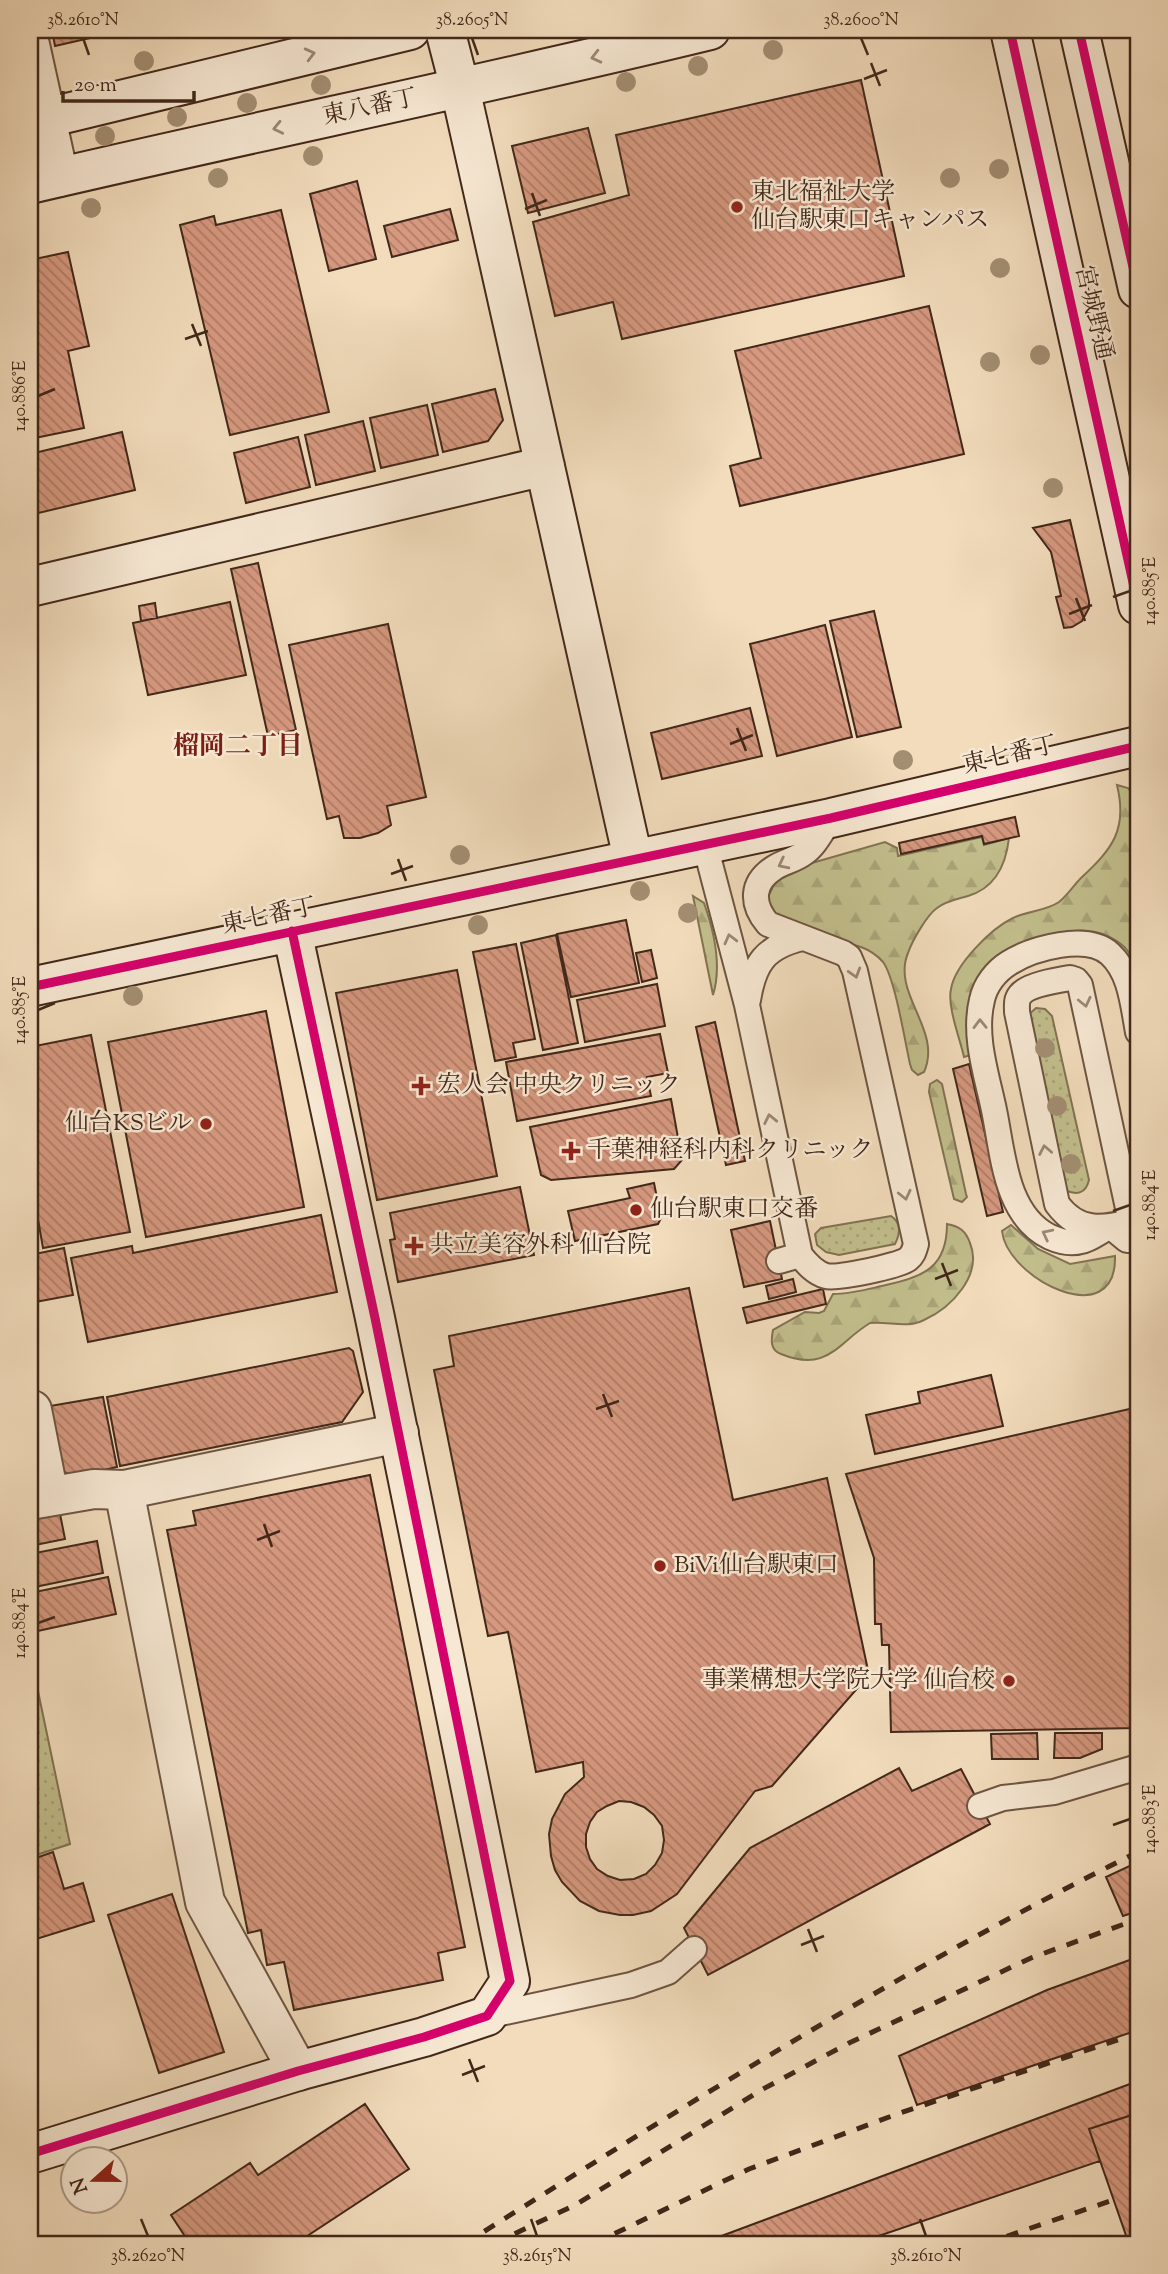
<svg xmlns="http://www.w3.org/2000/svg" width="1168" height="2274" viewBox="0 0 1168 2274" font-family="'Sorts Mill Goudy','Noto Serif JP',serif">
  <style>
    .green { fill: url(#green-dots); stroke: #827353; stroke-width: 2 }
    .forest { fill: url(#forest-firs); stroke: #827353; stroke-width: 2 }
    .building { fill: url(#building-back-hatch); stroke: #42281a; stroke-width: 2; fill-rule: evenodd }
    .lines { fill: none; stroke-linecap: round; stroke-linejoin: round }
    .lane-casing { stroke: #6e5542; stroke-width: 28 }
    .street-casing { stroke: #6e5542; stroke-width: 42 }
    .secondary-casing { stroke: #42281a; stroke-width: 42 }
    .lane { stroke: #f7e8d3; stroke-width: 24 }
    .street { stroke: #f7e8d3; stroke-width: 38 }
    .secondary { stroke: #f7e8d3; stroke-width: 38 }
    .rail { stroke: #42281a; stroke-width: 5; stroke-dasharray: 12 12; stroke-linecap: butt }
    .cycleway-casing { stroke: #f7e8d3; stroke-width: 13 }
    .cycleway { stroke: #d6006c; stroke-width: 9 }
    .tree { fill: #a38e72 }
    .oneway { stroke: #9c8876 }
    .ticks { fill: none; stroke: #42281a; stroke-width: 2.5 }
    .poi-dot { fill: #8f2418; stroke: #f7e8d3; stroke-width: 2.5 }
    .labels { text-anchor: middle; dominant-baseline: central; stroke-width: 5; stroke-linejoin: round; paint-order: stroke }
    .street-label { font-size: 24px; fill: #42281a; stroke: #f7e8d3 }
    .poi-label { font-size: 24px; fill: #42281a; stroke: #f7e8d3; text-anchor: start }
    .neighbourhood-label { font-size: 26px; font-weight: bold; fill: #7a1f14; stroke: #f7e8d3 }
    .neatline { fill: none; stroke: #42281a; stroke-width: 2.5 }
    .ticks-label { font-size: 18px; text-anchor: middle; fill: #42281a }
  </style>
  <defs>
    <pattern id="green-dots" width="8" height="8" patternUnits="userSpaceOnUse" patternTransform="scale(1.75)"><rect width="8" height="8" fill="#c2be8c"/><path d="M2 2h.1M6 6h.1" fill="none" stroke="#a8a378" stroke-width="1.8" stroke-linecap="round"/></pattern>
    <pattern id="forest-firs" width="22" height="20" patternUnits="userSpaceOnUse" patternTransform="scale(1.75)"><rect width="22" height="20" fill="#c2be8c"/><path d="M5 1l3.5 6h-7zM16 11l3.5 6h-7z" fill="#a8a378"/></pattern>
    <pattern id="building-back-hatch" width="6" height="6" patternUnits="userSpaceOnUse" patternTransform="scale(1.75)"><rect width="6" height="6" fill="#d6987f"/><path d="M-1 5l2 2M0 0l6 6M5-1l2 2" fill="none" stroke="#af7c67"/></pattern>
  </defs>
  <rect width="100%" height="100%" fill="#f2dcbc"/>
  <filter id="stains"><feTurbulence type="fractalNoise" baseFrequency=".00286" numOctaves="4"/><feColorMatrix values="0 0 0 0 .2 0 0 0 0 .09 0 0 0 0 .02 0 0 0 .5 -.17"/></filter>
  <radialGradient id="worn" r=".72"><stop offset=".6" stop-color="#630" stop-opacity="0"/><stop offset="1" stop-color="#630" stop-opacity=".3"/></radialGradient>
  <path class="green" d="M1036,1008L1045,1009L1052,1016L1089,1180C1086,1193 1077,1196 1065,1190L1027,1016Z
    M891,1216C902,1223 900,1234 895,1244L839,1255L826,1252L817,1245L815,1234L821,1228Z
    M30,1653L70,1844L30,1857Z"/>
  <path class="forest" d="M1117,785L1128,788L1138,802V987C1136,976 1134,959 1127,950C1119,940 1102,932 1089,931C1068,928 1018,942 1001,954L971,1055L964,1057C960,1039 947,1006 951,989C955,964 992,928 1013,918C1027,911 1046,911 1059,902C1067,896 1073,886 1081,878C1112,849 1128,830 1117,785Z
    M982,837L984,845L1009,838C1006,865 995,888 968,896C958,899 946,901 937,908C927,915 912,941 908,953C891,994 943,1030 924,1072L918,1075L912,1070L910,1064C905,1042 895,978 883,962C877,955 869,950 861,947L779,924L769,906V895L776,880L791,869L885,842L897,848L898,856Z
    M693,896L704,903C714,931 722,966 713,995Z
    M937,1080L942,1084L966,1194L967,1197L962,1202L954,1199L929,1092L930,1084Z
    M947,1224C959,1226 966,1231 970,1243C983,1275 951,1308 924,1320C906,1329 889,1321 870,1323C837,1343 828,1373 781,1354C770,1350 771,1340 773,1330L805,1312L819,1313L824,1311L833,1294C851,1294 868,1289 886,1285C924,1277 947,1267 947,1224Z
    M1011,1225L1038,1249L1070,1264L1115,1256C1117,1334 1007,1279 1002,1231Z"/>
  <path class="building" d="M52,30H125L55,46Z
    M861,80L904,276L622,339L613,302L555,316L533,222L629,195L616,135Z
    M588,128L605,193L528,213L512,146Z
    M357,181L376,259L329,271L310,194Z
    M450,209L458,240L392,257L384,226Z
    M281,210L329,412L230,435L180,225L214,216L216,225Z
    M68,252L89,346L68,351L84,428L30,439V260Z
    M929,306L964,454L740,506L730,466L761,458L735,351Z
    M495,389L503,420L488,441L443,452L432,404Z
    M427,405L438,455L381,468L370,418Z
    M363,421L375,471L316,485L305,435Z
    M122,432L135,490L30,515V454Z
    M298,437L310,487L246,503L234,453Z
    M1070,520L1089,601V608L1082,621L1072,627L1064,628L1056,597L1061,596L1051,552L1033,528Z
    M258,563L296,730L268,736L231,569Z
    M230,602L246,675L148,695L133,623Z
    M155,603L157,618L141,621L139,606Z
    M874,611L901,727L857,737L830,621Z
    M388,624L426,797L387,806L391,825L378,833L360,838H344L339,816L327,819L289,645Z
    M825,625L852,737L777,756L750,644Z
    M750,708L762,756L662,779L651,733Z
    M1015,817L1019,836L984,844L982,836L901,854L899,843Z
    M30,868L37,900L30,902Z
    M626,920L639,983L571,997L557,934Z
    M556,935L578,1043L543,1050L521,943Z
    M516,944L535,1039L513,1043L516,1057L495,1061L473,952Z
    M651,950L657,978L642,982L636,953Z
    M457,970L497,1176L377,1200L336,993Z
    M657,984L665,1026L585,1042L577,1000Z
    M266,1011L304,1207L146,1237L108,1042Z
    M715,1022L745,1161L726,1165L696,1027Z
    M660,1034L668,1073L647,1077L651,1096L517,1121L506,1062Z
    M91,1035L130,1232L43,1248L36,1208L30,1209V1047Z
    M969,1064L1003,1212L987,1216L953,1069Z
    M671,1099L682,1160L674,1169L551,1180L541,1175L530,1127Z
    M654,1183L661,1218L658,1224L575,1241L568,1211L630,1198L627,1189Z
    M520,1187L534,1255L398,1282L390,1240L395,1239L390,1213Z
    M321,1215L337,1292L88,1342L71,1258L132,1246L133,1253Z
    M770,1221L782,1279L744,1287L731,1230Z
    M64,1248L73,1295L30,1303V1255Z
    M793,1279L796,1292L769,1299L766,1286Z
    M689,1288L733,1500L827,1478L869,1675L772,1786L755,1791L677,1894L651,1911L633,1915H620L599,1911L580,1901L562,1882L555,1870L551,1856L549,1834L552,1819L565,1794L584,1777L583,1762L536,1772L508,1632L488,1636L434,1370L454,1366L449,1336ZM619,1801L631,1802L644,1807L654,1815L662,1826L664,1840L662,1853L655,1865L646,1874L634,1879L620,1880L608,1876L597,1869L590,1859L586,1847V1834L590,1822L597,1812L607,1806Z
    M823,1289L826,1304L747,1323L743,1308Z
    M349,1348L353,1351L363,1392L342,1422L120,1466L107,1397Z
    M991,1375L1003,1426L875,1454L866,1415L920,1403L918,1392Z
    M103,1397L117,1467L73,1477L55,1466L44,1407Z
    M1138,1407V1728L891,1732L889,1645H882L881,1624H875L874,1558L846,1474Z
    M370,1475L465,1947L438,1953L443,1980L294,2010L284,1962L267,1965L261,1930L248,1933L167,1530L196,1525L193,1511Z
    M59,1509L65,1539L30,1546V1515Z
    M97,1541L103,1573L30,1588V1554Z
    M108,1577L116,1614L33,1632L30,1619V1593Z
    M1037,1733L1038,1759H992L991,1734Z
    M1055,1733H1102V1749L1080,1758H1054Z
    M899,1768L912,1791L961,1769L990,1824L708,1975L684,1928L750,1848Z
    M53,1852L64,1889L83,1883L94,1921L30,1941V1860Z
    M1138,1862V1911L1123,1916L1106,1877Z
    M172,1894L224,2052L159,2073L108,1915Z
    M1138,1957V2030L917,2105L899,2056L1047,1990Z
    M1138,2081V2113L1089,2129L1100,2161L855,2244H700Z
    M365,2104L409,2169L295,2244H190L171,2215L250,2163L258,2175Z
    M1138,2113V2244H1129L1089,2129Z"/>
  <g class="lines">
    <g class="lane-casing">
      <path id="lane" d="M705,845L747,1005L800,1255C807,1264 815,1273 826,1276C837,1279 899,1266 908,1259C913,1255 914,1251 916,1244L855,971L849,957L843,953L768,924C751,904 751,883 774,868C783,862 795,860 804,853C815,846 823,829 831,818
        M748,1000C754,963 765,947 802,938
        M1131,1222L1080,985L1076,980L1070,978C1058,980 1027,985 1020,995C1016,1000 1017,1005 1017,1012L1057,1204C1080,1235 1105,1228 1138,1220
        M1110,1226L1127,1240L1138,1239
        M1109,1227C1100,1231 1091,1239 1081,1241C1071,1244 1059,1241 1050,1237C1005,1215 1003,1153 994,1110C987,1076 973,1036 982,1000C985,985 996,971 1009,963C1033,948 1087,933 1110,954C1131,973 1133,1006 1138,1032
        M779,1261L800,1255
        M980,1806L1003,1798L1054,1792L1138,1767
        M487,2016L631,1985L668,1972L694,1949"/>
    </g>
    <g class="street-casing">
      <path id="street" d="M30,45L59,177
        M32,1410L49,1496
        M124,1490L205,1902L298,2071
        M30,1500L94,1489L124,1490L399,1433"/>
    </g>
    <g class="secondary-casing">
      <path id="secondary" d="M445,30L460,88L633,859
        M1010,30L1138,605
        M1079,30L1138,289
        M30,122L410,30
        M30,184C256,131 484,85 710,30
        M30,587L545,466
        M30,987L831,818L1138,746
        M30,2154L298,2071L424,2037L487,2016L510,1981L375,1318L292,931"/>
    </g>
    <use href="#lane" class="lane"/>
    <use href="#street" class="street"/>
    <use href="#secondary" class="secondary"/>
    <path class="rail" d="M464,2244C684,2106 905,1967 1138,1852
      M493,2244L577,2204L763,2089L849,2043L1031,1958L1138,1919
      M593,2244L749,2169L900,2113L1138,2033
      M984,2244L1113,2200"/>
    <g class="cycleway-casing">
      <path id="cycleway" d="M1010,30L1138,605
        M1079,30L1138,289
        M30,987L831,818L1138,746
        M30,2154L298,2071L424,2037L487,2016L510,1981L375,1318L292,931"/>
    </g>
    <use href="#cycleway" class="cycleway"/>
  </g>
  <g class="tree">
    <circle cx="773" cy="50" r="10"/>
    <circle cx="144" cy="61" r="10"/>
    <circle cx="698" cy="66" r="10"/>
    <circle cx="626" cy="82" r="10"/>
    <circle cx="321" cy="85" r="10"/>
    <circle cx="247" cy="103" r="10"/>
    <circle cx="177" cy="117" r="10"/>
    <circle cx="105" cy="136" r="10"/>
    <circle cx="313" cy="156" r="10"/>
    <circle cx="999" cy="169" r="10"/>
    <circle cx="218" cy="178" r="10"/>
    <circle cx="950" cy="178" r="10"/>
    <circle cx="91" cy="208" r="10"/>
    <circle cx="1000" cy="268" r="10"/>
    <circle cx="1040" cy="355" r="10"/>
    <circle cx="990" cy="362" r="10"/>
    <circle cx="1053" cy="488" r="10"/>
    <circle cx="903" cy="760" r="10"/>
    <circle cx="460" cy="855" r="10"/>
    <circle cx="640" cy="891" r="10"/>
    <circle cx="688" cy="913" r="10"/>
    <circle cx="478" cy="925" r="10"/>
    <circle cx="133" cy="996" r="10"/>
    <circle cx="1045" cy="1048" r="10"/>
    <circle cx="1057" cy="1106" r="10"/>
    <circle cx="1071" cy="1164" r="10"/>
  </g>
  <defs><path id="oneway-chevron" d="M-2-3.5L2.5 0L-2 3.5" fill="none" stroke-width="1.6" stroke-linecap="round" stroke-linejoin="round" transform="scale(1.75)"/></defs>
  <g class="oneway">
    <use href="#oneway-chevron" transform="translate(310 54) rotate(-14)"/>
    <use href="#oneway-chevron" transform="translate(596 57) rotate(166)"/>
    <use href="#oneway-chevron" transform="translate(278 128) rotate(167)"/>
    <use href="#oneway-chevron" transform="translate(783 864) rotate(153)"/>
    <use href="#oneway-chevron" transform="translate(730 939) rotate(-104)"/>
    <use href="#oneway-chevron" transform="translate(855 973) rotate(73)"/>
    <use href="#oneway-chevron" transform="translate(1085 1002) rotate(77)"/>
    <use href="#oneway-chevron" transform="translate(980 1024) rotate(-91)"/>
    <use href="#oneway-chevron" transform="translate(770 1119) rotate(-102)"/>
    <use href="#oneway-chevron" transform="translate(1045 1150) rotate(-101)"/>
    <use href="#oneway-chevron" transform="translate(905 1195) rotate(77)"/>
    <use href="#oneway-chevron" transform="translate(1047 1234) rotate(-153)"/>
  </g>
  <path class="ticks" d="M83,38L89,55M472,38L478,55M861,38L868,55M871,63L880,86M864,79L887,70M532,193L540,216M525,209L547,200M192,324L201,346M185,339L208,331M38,396L55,389M1113,597L1130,591M1076,598L1085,621M1069,614L1092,605M737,728L746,751M730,744L753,735M398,859L406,881M391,874L413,866M38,1010L55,1003M1113,1211L1130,1205M942,1263L951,1286M935,1279L958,1270M603,1394L612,1417M596,1409L619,1401M264,1524L272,1547M257,1540L280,1531M38,1623L55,1617M1113,1825L1130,1819M808,1929L817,1952M801,1945L824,1936M469,2059L478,2082M462,2075L485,2066M141,2219L148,2236M531,2219L537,2236M920,2219L926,2236"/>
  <g class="poi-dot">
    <circle cx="737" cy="207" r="7"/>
    <path d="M417.5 1075.5h7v7h7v7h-7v7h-7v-7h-7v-7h7z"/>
    <circle cx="206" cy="1124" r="7"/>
    <path d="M567.5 1140.5h7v7h7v7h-7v7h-7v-7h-7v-7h7z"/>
    <circle cx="636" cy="1210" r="7"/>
    <path d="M410.5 1235.5h7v7h7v7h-7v7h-7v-7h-7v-7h7z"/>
    <circle cx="660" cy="1566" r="7"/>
    <circle cx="1009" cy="1681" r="7"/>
  </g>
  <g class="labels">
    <g class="street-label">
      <text transform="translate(370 108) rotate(-12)">東八番丁</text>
      <text transform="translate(1093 313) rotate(77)">宮城野通</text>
      <text transform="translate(1010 756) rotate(-13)">東七番丁</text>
      <text transform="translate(269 917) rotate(-12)">東七番丁</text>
    </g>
    <g class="poi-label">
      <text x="751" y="193">東北福祉大学<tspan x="751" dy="28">仙台駅東口キャンパス</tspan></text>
      <text x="437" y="1086">宏人会 中央クリニック</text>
      <text x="192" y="1124" text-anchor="end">仙台KSビル</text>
      <text x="587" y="1151">千葉神経科内科クリニック</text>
      <text x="650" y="1210">仙台駅東口交番</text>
      <text x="430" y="1246">共立美容外科 仙台院</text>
      <text x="674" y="1566">BiVi仙台駅東口</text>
      <text x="995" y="1681" text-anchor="end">事業構想大学院大学 仙台校</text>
    </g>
    <g class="neighbourhood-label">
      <text x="238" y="747">榴岡二丁目</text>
    </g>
  </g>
  <rect width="1168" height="2274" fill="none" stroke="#f2dcbc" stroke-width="77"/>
  <g transform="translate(94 2180) rotate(249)"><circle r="33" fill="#f7e8d3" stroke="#af9b89" stroke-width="2"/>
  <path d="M0-5L12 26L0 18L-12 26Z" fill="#8f2418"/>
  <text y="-10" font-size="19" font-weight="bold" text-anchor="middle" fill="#42281a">N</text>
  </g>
  <path d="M63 91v10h131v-10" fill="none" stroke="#42281a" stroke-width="3.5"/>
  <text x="74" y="91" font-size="21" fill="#42281a" stroke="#f7e8d3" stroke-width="5" paint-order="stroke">20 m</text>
  <rect x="38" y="38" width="1092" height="2198" class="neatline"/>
  <g class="ticks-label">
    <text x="83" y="25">38.2610°N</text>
    <text x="472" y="25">38.2605°N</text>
    <text x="861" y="25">38.2600°N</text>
    <text transform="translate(19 396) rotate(-90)" y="6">140.886°E</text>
    <text transform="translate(1149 591) rotate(-90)" y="6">140.885°E</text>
    <text transform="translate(19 1010) rotate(-90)" y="6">140.885°E</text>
    <text transform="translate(1149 1205) rotate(-90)" y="6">140.884°E</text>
    <text transform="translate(19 1623) rotate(-90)" y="6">140.884°E</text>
    <text transform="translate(1149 1819) rotate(-90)" y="6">140.883°E</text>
    <text x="148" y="2261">38.2620°N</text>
    <text x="537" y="2261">38.2615°N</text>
    <text x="926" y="2261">38.2610°N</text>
  </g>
  <rect width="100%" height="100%" filter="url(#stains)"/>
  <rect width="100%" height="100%" fill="url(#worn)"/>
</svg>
